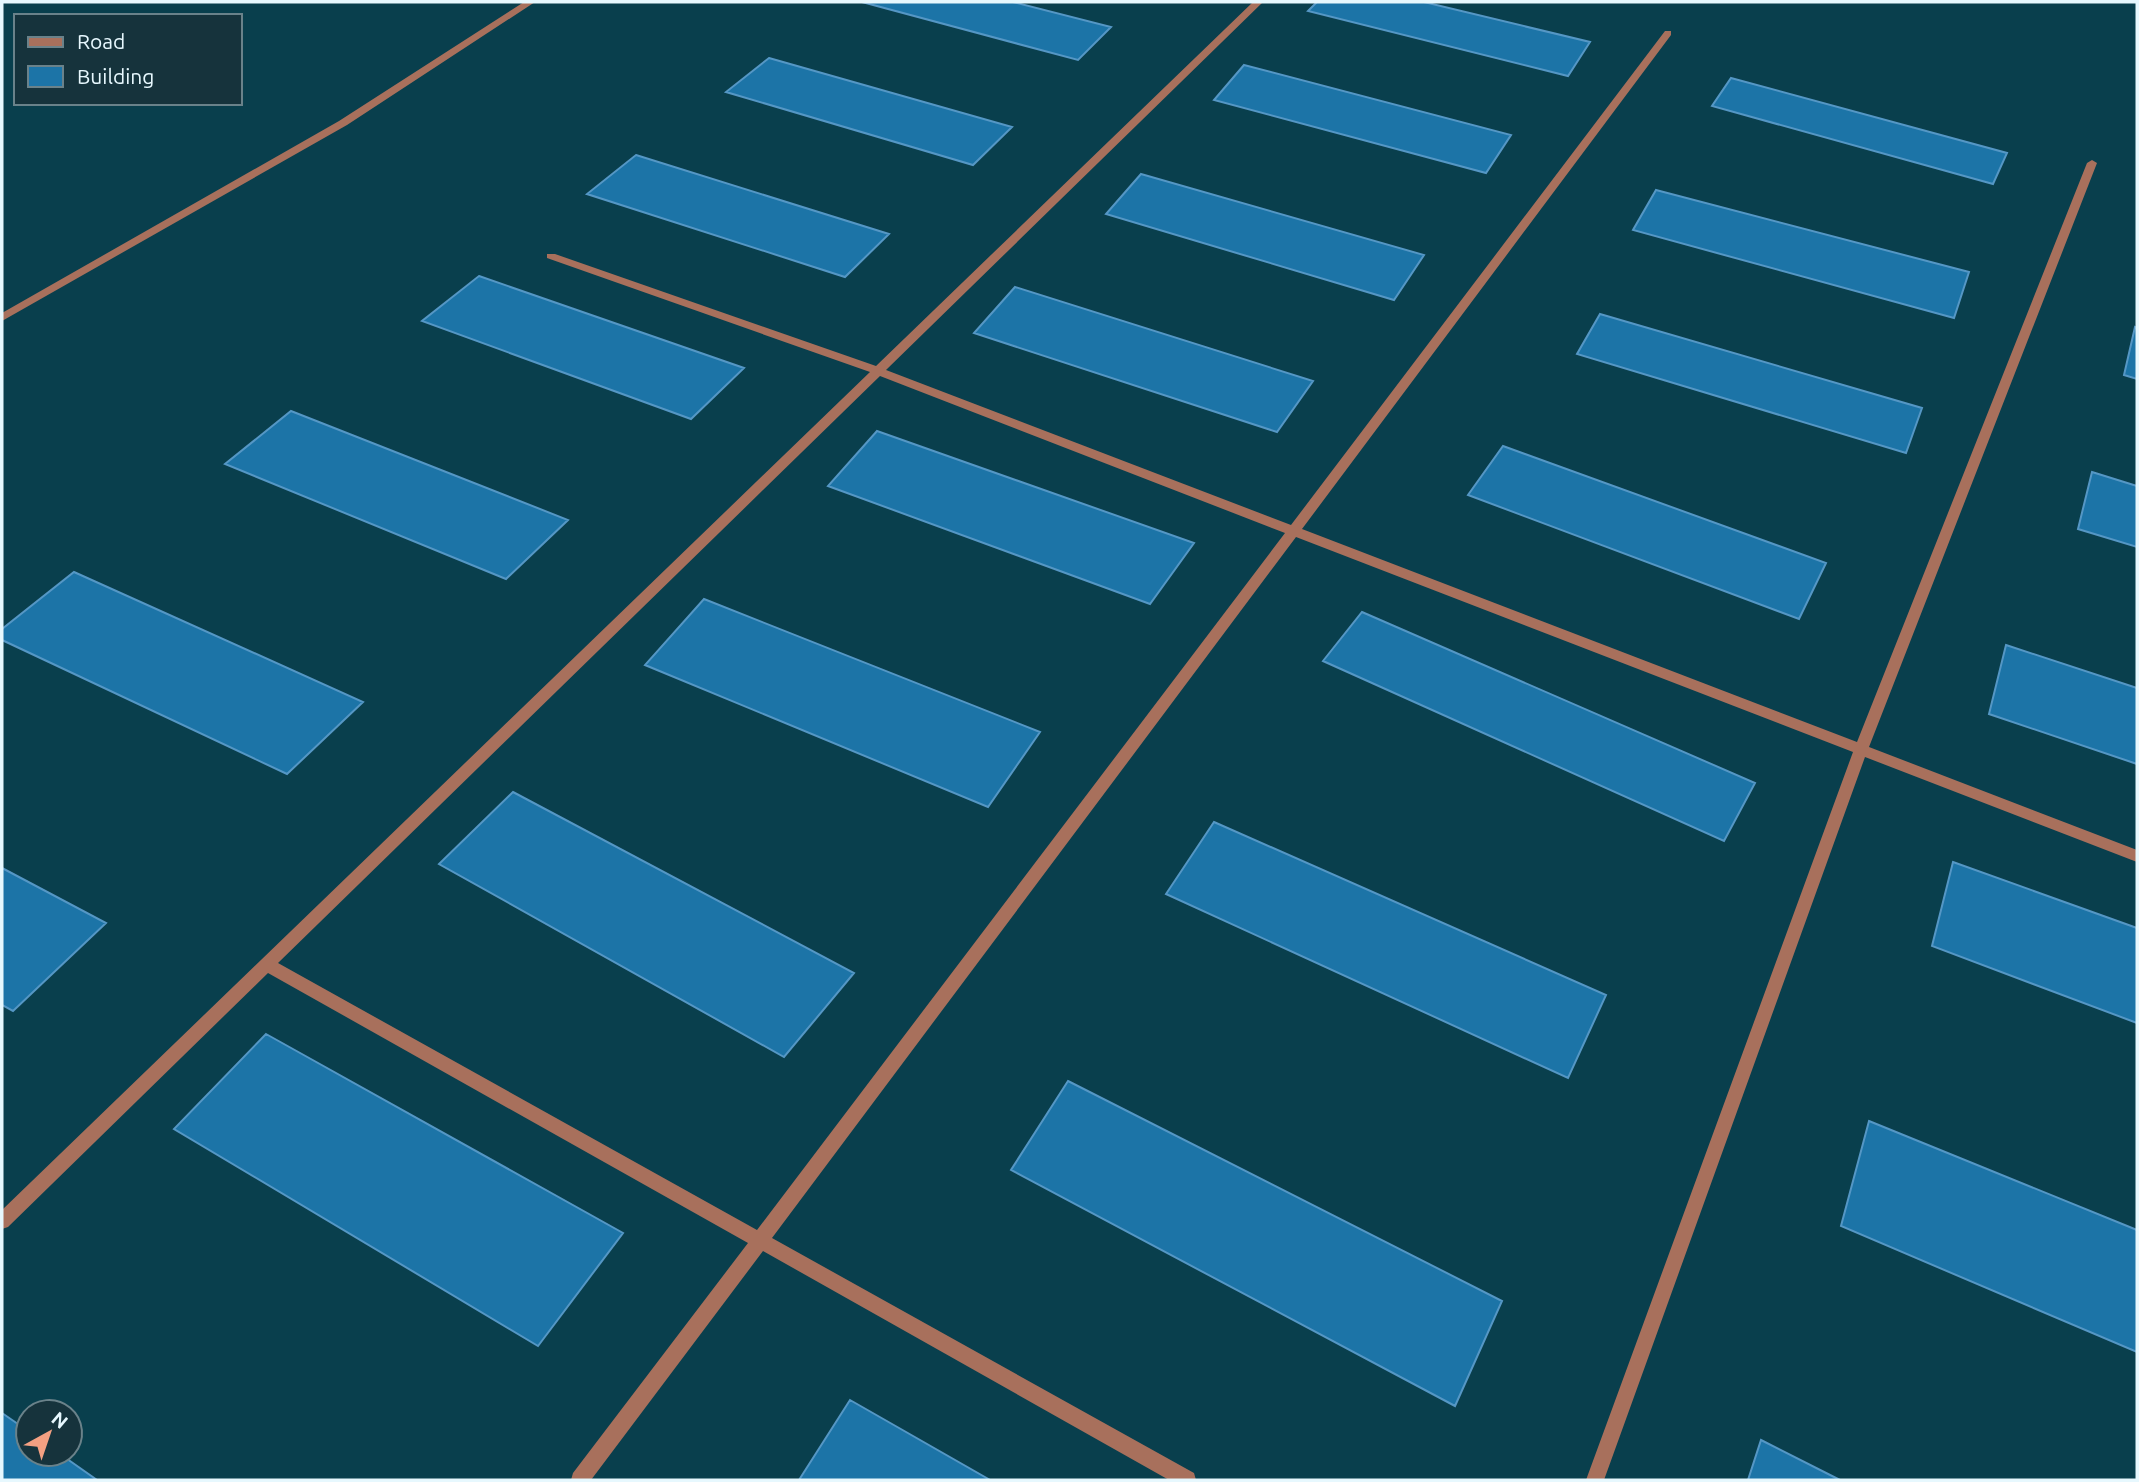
<svg xmlns="http://www.w3.org/2000/svg" width="2139" height="1482" viewBox="0 0 2139 1482" font-family="Ubuntu,sans-serif">
  <style>
    .building { fill: #1c74a7; stroke: #5597c5; stroke-width: 2 }
    .lines { fill: none; stroke-linecap: round; stroke-linejoin: round }
    .minor { fill: #a8705c; fill-rule: evenodd }
  </style>
  <rect width="100%" height="100%" fill="#093f4d"/>
  <path class="building" d="M862,2H1013L1111,27L1078,60Z
    M1317,2H1424L1590,42L1568,76L1308,11Z
    M769,58L1012,127L973,165L726,92Z
    M1244,65L1511,135L1486,173L1214,100Z
    M1731,78L2007,153L1993,184L1712,106Z
    M636,155L889,234L845,277L587,194Z
    M1141,174L1424,255L1394,300L1106,214Z
    M1656,190L1969,272L1954,318L1633,230Z
    M479,276L744,368L691,419L422,321Z
    M1015,287L1313,381L1277,432L974,333Z
    M1600,314L1922,408L1906,453L1577,354Z
    M2135,327L2137,328V379L2124,375Z
    M291,411L568,520L506,579L225,464Z
    M877,431L1194,543L1150,604L828,486Z
    M1503,446L1826,563L1799,619L1468,495Z
    M2092,472L2137,486V547L2078,529Z
    M74,572L363,702L287,774L2,640V629Z
    M704,599L1040,732L988,807L645,665Z
    M1362,612L1755,783L1724,841L1323,661Z
    M2006,645L2137,688V764L1989,714Z
    M513,792L854,973L784,1057L439,864Z
    M1214,822L1606,995L1568,1078L1166,894Z
    M1953,862L2137,928V1023L1932,946Z
    M2,868L106,923L13,1011L2,1005Z
    M266,1034L623,1233L538,1346L174,1129Z
    M1068,1081L1502,1301L1455,1406L1011,1170Z
    M1869,1121L2137,1230V1352L1841,1226Z
    M850,1400L990,1480H799Z
    M2,1413L28,1431V1454H60L97,1480H2Z
    M1761,1440L1840,1480H1748Z"/>
  <g class="lines">
    <path class="minor" d="M524,2H535L347,125L2,321V313L339,121Z
      M1253,2H1263L886,370L1291,525L1665,31H1671V35L1302,529L1857,742L2087,163L2092,160L2097,163L1869,747L2137,850V862L1865,757L1604,1480H1586L1853,752L1296,537L772,1238L1194,1473L1196,1480H1169L763,1251L591,1480H571L573,1473L748,1243L268,973L8,1227L2,1229V1210L870,372L547,258V254H555L876,366ZM880,376L1285,533L757,1230L278,963Z"/>
  </g>
  <rect width="2139" height="1482" fill="none" stroke="#e7f8fe" stroke-width="7"/>
  <rect x="14" y="14" width="228" height="91" fill="#16333c" stroke="#6a828a" stroke-width="2"/>
  <rect x="28" y="37" width="35" height="10" fill="#a8705c" stroke="#6a828a" stroke-width="2"/>
  <text x="77" y="49" font-size="21" fill="#e7f8fe">Road</text>
  <rect x="28" y="66" width="35" height="21" fill="#1c74a7" stroke="#6a828a" stroke-width="2"/>
  <text x="77" y="84" font-size="21" fill="#e7f8fe">Building</text>
  <g transform="translate(49 1433) rotate(40)"><circle r="33" fill="#16333c" stroke="#6a828a" stroke-width="2"/>
  <path d="M0-5L12 26L0 18L-12 26Z" fill="#f3a082"/>
  <text y="-10" font-size="19" font-weight="bold" text-anchor="middle" fill="#e7f8fe">N</text>
  </g>
</svg>
